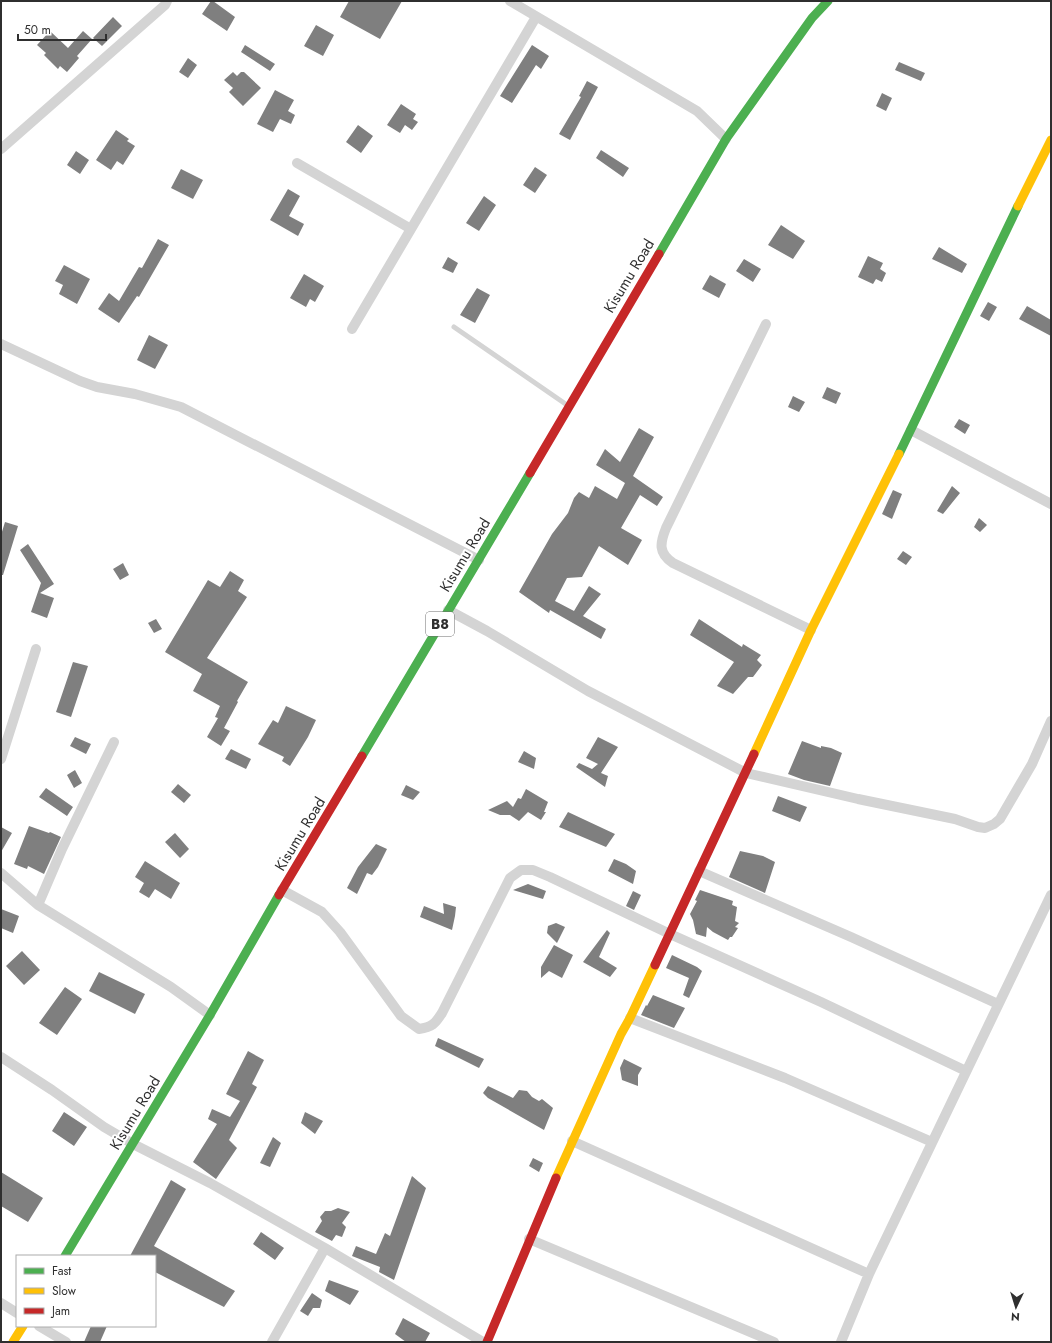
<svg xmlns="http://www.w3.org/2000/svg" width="1052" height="1343" viewBox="0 0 1052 1343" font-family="Jost,sans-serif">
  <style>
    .building { fill: #7f7f7f }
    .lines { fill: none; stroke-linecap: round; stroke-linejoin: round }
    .lane { stroke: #d4d4d4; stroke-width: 5 }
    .street { stroke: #d4d4d4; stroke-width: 10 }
    .fast { stroke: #4caf50; stroke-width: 9 }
    .slow { stroke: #ffc107; stroke-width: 9 }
    .jam { stroke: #c62828; stroke-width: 9 }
    .labels { text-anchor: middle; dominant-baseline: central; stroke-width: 4; stroke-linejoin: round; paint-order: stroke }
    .shield { fill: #fff; stroke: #6d6d6d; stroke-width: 1 }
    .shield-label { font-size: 14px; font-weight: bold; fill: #2f2f2f }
    .street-label { font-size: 15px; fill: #2f2f2f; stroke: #fff }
  </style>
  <rect width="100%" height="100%" fill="#fff"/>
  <path class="building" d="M211,1H213L235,17L227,31L202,14Z
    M349,1H402L380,39L340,17Z
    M113,17L122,26L102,46L93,38Z
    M316,25L334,35L323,56L304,46Z
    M50,31L68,48L83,31L92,39L77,56L79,58L67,72L60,66L58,69L44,55L46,53L37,45Z
    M245,45L275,64L270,71L241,52Z
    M532,45L549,56L541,69L536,65L512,103L500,96Z
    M188,58L197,65L188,78L179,72Z
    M899,62L925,73L921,81L895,70Z
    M233,72L237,76L241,72H244L261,88L243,106L229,92L233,88L224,80Z
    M587,81L598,87L570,140L559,134L581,97L579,96Z
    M275,90L294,100L288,111L295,115L291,124L280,119L273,132L257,124Z
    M882,93L892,98L886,111L876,106Z
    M401,104L416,114L413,119L418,122L412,130L405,125L400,133L387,125Z
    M358,125L373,136L361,153L346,142Z
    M116,130L129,139L127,141L135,146L123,165L117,161L111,170L96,160Z
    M601,150L629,168L623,177L596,158Z
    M76,151L89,160L80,174L67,165Z
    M535,167L547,175L535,193L523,185Z
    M181,169L203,180L193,199L171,188Z
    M288,189L300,196L289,216L304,224L298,236L270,220Z
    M484,196L496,205L479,231L466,223Z
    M781,225L805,241L793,259L768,245Z
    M158,239L169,245L139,297L137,296L119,323L98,309L109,293L119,301L139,267L142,268Z
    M939,247L967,264L962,273L932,259Z
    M868,256L883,263L880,269L886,273L882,282L876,279L873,284L858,277Z
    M448,257L458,263L453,273L442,268Z
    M744,259L761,269L753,282L736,271Z
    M64,265L90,279L77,304L59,294L63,285L55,281Z
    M304,274L324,286L315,302L310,299L306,307L290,298Z
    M710,275L726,284L719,298L702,289Z
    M477,288L490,295L475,323L460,315Z
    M988,302L997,307L989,321L980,316Z
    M1027,306L1051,320V336L1019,319Z
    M149,335L168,345L155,369L137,360Z
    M827,387L841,393L836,404L822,398Z
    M793,396L805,402L799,412L788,407Z
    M959,419L970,425L965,434L954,427Z
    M639,428L654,437L633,476L663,497L657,506L640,495L621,528L642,540L628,565L599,546L582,577L567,578L555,601L574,611L589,586L601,594L583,616L606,629L601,639L550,610L549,613L519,592L552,534L568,513L574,498L579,492L589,498L595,486L617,499L625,483L596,465L605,449L620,462Z
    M952,486L960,493L943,514L937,511Z
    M893,490L902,494L892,519L882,514Z
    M979,518L987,525L980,532L974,527Z
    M5,522L18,526L3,575H1V535Z
    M28,544L54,584L40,593L54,598L47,618L31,612L41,583L20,550Z
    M903,551L912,557L906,565L897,559Z
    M123,563L129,575L120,580L113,569Z
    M230,571L244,580L238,591L247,597L207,658L248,682L237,701L238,702L224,728L230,731L221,746L207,737L218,718L215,717L220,706L193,691L202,674L165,652L208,580L220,587Z
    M156,619L162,629L154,633L148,623Z
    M699,619L742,647L743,644L761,655L757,660L762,665L753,677H748L733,694L717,686L734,662L690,635Z
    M73,662L88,666L71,717L56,712Z
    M286,706L316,720L308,737L290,766L282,761L284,757L258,744L273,720L278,723Z
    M75,737L91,744L86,754L70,746Z
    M598,737L618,747L601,773L608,776L605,787L576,767L579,763L592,769L598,764L586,758Z
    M802,741L821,748V746L831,748L842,753L830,786L804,780L788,774Z
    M231,749L251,759L246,769L225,759Z
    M524,751L536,758L534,769L518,762Z
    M75,770L82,783L74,788L67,775Z
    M178,784L191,795L184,803L171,792Z
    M406,785L420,792L413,800L401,795Z
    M46,788L73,807L67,816L39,797Z
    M526,789L548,802L544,812H546L541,820L528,812L519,821L510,815H500L488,810L507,801L513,807L518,798L521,799Z
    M778,796L807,807L800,822L772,811Z
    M568,812L615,834L606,847L559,827Z
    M29,826L49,833L50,832L61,837L44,874L28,866L27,869L14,864Z
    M1,827L12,833L1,852Z
    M175,833L189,849L180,858L165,842Z
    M376,844L387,849L378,867L372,875L367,873L357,894L347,888L358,867Z
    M740,851L763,856L775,862L765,893L729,877Z
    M614,859L626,864L636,871L633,884L608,871Z
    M145,861L180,883L171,899L155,889L149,898L139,892L144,883L135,877Z
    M528,884L546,891L543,899L513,890Z
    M700,890L733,901L732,905L737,907L735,921L739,923L735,927L738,928L732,937H730L728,940L713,932L707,927L706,937L696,934L693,920L690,914L697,901L695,900Z
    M633,891L641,895L634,910L626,906Z
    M443,903L456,907L455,916L452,930L420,917L424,906L444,914Z
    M1,909L19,916L13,933L1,928Z
    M556,923L565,927L557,943L547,933L548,926Z
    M607,930L610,933L599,957L617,968L610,977L583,962Z
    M554,945L573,955L562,978L549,971L541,978V967Z
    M22,951L40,970L24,985L6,966Z
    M672,955L697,967L702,971L689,998L683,995L689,978L666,968Z
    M99,972L145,994L135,1014L89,991Z
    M65,987L82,999L57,1035L39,1023Z
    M653,995L685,1008L674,1028L641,1015L646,1005L647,1006Z
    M438,1038L484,1059L479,1068L435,1046Z
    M248,1051L264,1060L252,1084L257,1087L229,1140L237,1148L216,1179L193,1162L217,1124L208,1119L212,1109L230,1117L240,1101L226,1094Z
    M624,1059L642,1068L638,1075V1086L622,1080L620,1068Z
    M488,1086L513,1098L519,1090L527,1091L532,1097L539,1101L542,1099L553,1108L544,1130L488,1098L483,1093Z
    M64,1112L87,1127L74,1146L52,1131Z
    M305,1112L323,1121L315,1134L301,1123Z
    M273,1137L281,1143L270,1167L260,1163Z
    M533,1158L543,1163L539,1172L529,1166Z
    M1,1172L43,1198L28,1222L1,1206Z
    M412,1176L426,1188L394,1280L379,1272L380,1267L352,1256L356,1246L376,1254L385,1233L390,1236Z
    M171,1180L186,1189L154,1246L235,1291L224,1307L155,1272V1256H130Z
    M338,1208L350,1212L342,1223L346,1227L342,1237L336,1235L332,1241L315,1232L322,1221L320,1217L325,1211H331Z
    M261,1232L284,1248L275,1260L253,1244Z
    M329,1280L359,1291L350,1305L325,1291Z
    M312,1293L322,1300L320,1308H313L308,1316L300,1311Z
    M403,1318L430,1333L425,1342H406L395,1334Z
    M91,1326H107L100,1342H84Z"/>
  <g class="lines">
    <path class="lane" d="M454,327L567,405"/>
    <path class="street" d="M510,1L697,111L726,139
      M1,149L165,5L167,1
      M297,163L411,229
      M766,324L666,528C660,543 658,553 673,563L811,630
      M352,329L536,17
      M1,344L80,381L97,387L135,394L181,407L479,560
      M911,430L1051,504
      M448,610L487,631L588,691L746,773L858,799L955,819L978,827L985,828L994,824L1000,819L1032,764L1051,721
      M1,759L36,649
      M699,871L851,937L998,1004
      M1,873L38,905L171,987L210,1015
      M282,890L322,912L340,932L401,1016L419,1029C432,1027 435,1024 442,1013L510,878L521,870H533L550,877L670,934L821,1002L966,1071
      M38,905L62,849L114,742
      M630,1018L785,1078L932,1142
      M1,1057L52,1090L104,1127L133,1144L210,1183L325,1248L483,1342
      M572,1141L869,1274
      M529,1239L774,1342
      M1,1303L17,1313
      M39,1326L66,1342
      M272,1342L325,1248
      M841,1342L869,1274L1051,895"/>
    <path class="fast" d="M659,254L726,139L812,18L828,1
      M899,454L1018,206
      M362,756L530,473
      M65,1256L210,1015L279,895"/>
    <path class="slow" d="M1018,206L1051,140
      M754,754L811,630L899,454
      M556,1178L621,1034L630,1018L655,965
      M13,1342L23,1326"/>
    <path class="jam" d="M530,473L659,254
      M279,895L362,756
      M655,965L754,754
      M487,1342L556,1178"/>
  </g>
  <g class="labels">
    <rect class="shield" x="426" y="612" width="28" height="24" rx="3"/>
    <g class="shield-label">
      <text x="440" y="624">B8</text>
    </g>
    <g class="street-label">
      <text transform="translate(629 276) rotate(-59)">Kisumu Road</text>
      <text transform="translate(465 555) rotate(-59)">Kisumu Road</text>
      <text transform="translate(300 834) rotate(-59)">Kisumu Road</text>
      <text transform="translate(135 1113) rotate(-59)">Kisumu Road</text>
    </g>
  </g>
  <rect width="1052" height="1343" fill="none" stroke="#2f2f2f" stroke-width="4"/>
  <rect x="16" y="1255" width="140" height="72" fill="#ffffff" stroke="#acacac"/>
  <rect x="24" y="1268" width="20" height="6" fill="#4caf50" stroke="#acacac"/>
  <text x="52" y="1275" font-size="12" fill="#2f2f2f">Fast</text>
  <rect x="24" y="1288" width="20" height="6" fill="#ffc107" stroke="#acacac"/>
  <text x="52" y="1295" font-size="12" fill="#2f2f2f">Slow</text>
  <rect x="24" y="1308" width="20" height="6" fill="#c62828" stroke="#acacac"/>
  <text x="52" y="1315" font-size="12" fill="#2f2f2f">Jam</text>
  <g transform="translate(1016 1307) rotate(184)" stroke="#ffffff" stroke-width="3" paint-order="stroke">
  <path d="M0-3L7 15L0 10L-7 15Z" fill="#2f2f2f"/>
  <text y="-6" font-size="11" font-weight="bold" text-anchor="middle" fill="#2f2f2f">N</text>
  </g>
  <path d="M18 34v6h88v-6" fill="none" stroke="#2f2f2f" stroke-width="2"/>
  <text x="24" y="34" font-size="12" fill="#2f2f2f" stroke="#ffffff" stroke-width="3" paint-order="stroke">50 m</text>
</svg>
